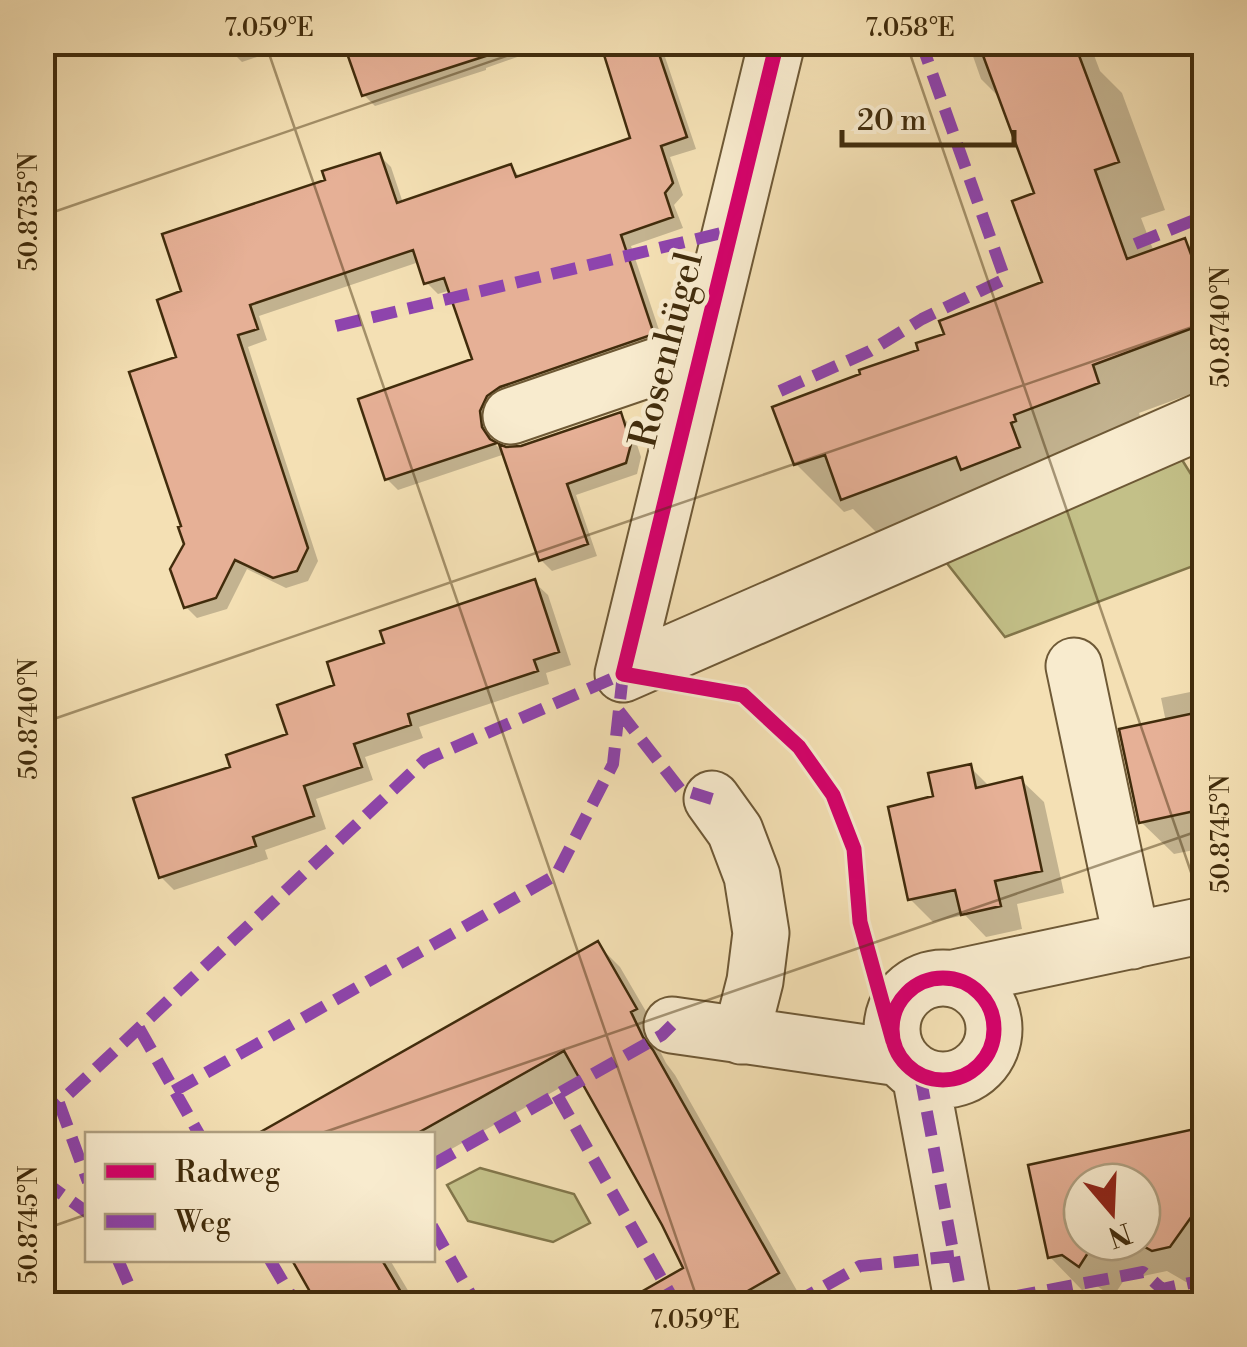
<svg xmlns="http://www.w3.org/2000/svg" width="1247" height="1347" font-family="'Libre Bodoni',serif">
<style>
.green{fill:#c3c088;stroke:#82764a;stroke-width:2.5}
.shadow{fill:#0003;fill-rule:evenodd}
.building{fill:#e6b096;stroke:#412c0c;stroke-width:2.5}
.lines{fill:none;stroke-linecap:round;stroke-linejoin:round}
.minor-casing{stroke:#6e5936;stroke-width:59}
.minor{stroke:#f8ebce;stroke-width:55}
.quiet{stroke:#8e44ad;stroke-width:12;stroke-dasharray:25 12;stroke-linecap:butt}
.cycleway-casing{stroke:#f8ebce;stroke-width:21}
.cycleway{stroke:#d6006c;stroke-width:15}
.ticks{fill:none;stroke:#412c0c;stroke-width:2.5;stroke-opacity:0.45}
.labels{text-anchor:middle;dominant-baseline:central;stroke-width:9;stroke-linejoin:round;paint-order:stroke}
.street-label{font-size:38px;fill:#412c0c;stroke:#f8ebce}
.neatline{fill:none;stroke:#412c0c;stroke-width:4}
.ticks-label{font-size:25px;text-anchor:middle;fill:#412c0c}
</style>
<rect width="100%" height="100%" fill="#f4e0b4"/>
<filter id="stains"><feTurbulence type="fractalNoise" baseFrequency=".002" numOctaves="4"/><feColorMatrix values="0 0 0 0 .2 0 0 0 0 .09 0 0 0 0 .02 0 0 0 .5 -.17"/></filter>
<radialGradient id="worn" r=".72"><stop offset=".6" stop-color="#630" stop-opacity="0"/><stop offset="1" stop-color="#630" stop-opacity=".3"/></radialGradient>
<path class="green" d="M 1179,455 L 1204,495 L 1204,562 L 1005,637 L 942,557 Z
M 480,1168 L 574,1194 L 590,1223 L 553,1242 L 468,1221 L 447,1185 Z"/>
<path class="shadow" d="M 228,42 L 301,42 L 242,62 L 231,51 Z
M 346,42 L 560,42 L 486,68 L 486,70 L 375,106 L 364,95 Z
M 602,42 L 660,42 L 696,149 L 670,157 L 683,195 L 674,205 L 683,228 L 631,246 L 664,345 L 490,423 L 492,441 L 505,454 L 398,490 L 387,479 L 475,361 L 451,290 L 438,294 L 427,283 L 419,262 L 259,316 L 267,340 L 248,347 L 318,561 L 308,581 L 286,588 L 247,569 L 227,609 L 197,618 L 186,607 L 186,545 L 179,359 L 184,293 L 329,181 L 380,156 L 391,167 L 403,203 L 511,167 L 521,178 L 633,139 Z
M 968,42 L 1089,42 L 1100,71 L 1122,93 L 1165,210 L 1141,218 L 1154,252 L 1185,241 L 1198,255 L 1204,252 L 1204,389 L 1139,413 L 1146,432 L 891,547 L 853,509 L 844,512 L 796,464 L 921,351 L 1045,284 L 1037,195 L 1002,100 L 981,79 Z
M 620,414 L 631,426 L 641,457 L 637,474 L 576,495 L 597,556 L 552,571 L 541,560 L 522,448 Z
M 534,582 L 548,595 L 571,665 L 546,673 L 549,684 L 419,727 L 423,738 L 365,757 L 373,780 L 316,799 L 326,829 L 265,850 L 268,859 L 174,890 L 161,877 L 233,769 L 290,736 L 337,687 L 387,644 Z
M 1200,690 L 1204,694 L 1204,848 L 1174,854 L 1141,822 L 1166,722 L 1161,698 Z
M 970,767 L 990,787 L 1021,780 L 1044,802 L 1064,893 L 1017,904 L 1022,929 L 986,937 L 965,915 L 933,922 L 910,899 L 936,798 Z
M 597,944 L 620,967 L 658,1032 L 652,1035 L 666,1063 L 675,1075 L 800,1296 L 786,1304 L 624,1304 L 686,1269 L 581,1076 L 432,1160 L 432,1134 L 271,1134 L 273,1129 Z
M 1204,1059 L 1204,1114 L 1193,1061 Z
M 1204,1130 L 1204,1275 L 1202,1278 L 1186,1282 L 1167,1271 L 1124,1280 L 1113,1297 L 1097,1286 L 1082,1290 L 1050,1257 L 1031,1167 ZM 1082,1182 L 1142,1182 L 1142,1242 L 1082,1242 Z
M 295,1260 L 390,1260 L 416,1304 L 320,1304 Z"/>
<path class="building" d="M 343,42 L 497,42 L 498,52 L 362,96 Z
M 600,42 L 655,42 L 687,137 L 661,146 L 673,183 L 665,193 L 673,217 L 621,235 L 654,334 L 500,387 L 487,396 L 480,411 L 482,427 L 490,439 L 497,443 L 385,480 L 358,399 L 472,359 L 444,278 L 424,284 L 413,250 L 250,305 L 258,329 L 238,335 L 308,548 L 297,571 L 273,578 L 235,560 L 216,598 L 184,608 L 170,569 L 184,544 L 178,527 L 181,526 L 129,372 L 176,357 L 157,300 L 181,291 L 162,234 L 325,180 L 322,171 L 380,153 L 397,203 L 511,164 L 516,177 L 630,138 Z
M 978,42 L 1074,42 L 1119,162 L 1095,170 L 1127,259 L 1185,238 L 1204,290 L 1204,324 L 1093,365 L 1099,383 L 1014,415 L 1016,421 L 1011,423 L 1020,447 L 961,470 L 956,457 L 841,500 L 825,455 L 794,465 L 772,407 L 860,374 L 859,370 L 918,350 L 916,343 L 944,334 L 939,321 L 1042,282 L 1012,201 L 1034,193 Z
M 621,412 L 631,444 L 626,463 L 567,484 L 588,544 L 539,561 L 499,444 L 506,447 L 521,446 Z
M 535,579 L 559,652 L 534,660 L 538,671 L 408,714 L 411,725 L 354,744 L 362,767 L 304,786 L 314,816 L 253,837 L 256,846 L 159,878 L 133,798 L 230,767 L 226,755 L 287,734 L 277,705 L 334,685 L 327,662 L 384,643 L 380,631 Z
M 1204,711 L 1204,809 L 1139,823 L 1119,729 Z
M 971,764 L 976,788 L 1022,777 L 1042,871 L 995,881 L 1001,906 L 961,915 L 955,890 L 908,900 L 888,807 L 933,796 L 928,773 Z
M 598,941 L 637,1009 L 631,1012 L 643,1037 L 653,1050 L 779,1273 L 725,1304 L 620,1304 L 683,1268 L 662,1225 L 564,1051 L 416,1134 L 257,1134 Z
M 1204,1127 L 1204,1199 L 1170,1247 L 1152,1251 L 1136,1242 L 1142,1242 L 1142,1182 L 1082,1182 L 1082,1242 L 1121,1242 L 1091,1248 L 1079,1267 L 1062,1255 L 1048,1258 L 1028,1165 Z
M 292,1260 L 382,1260 L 408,1304 L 317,1304 Z"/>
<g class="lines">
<g class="minor-casing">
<path id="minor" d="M 511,416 L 701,351
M 1074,666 L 1132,941
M 623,674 L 777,42
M 623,674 L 1204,420
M 712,799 L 735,831 L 752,876 L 761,933 L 755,981 L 741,1036
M892 1029a51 51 0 1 1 102 0a51 51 0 1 1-102 0Z
M 954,978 L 1204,925
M 672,1025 L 900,1058
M 920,1075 L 963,1304"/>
</g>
<use href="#minor" class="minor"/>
<path class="quiet" d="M 1135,244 L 1204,216
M 336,326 L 730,231
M 780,391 L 870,351 L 922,319 L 1005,279 L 921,42
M 619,711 L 680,789 L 712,799
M 139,1028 L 199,1134
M 920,1075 L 963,1304
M 174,1091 L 556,875 L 613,764 L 623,674
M 557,1095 L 676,1304
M 59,1103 L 88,1182
M 42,1119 L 425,760 L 623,674
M 432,1165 L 662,1035 L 672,1025
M 42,1180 L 88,1213
M 432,1226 L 476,1304
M 118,1260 L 137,1304
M 270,1260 L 296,1304
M 793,1304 L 860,1266 L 954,1256
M 975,1304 L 1143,1272 L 1162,1289 L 1204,1280"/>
<g class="cycleway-casing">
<path id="cycleway" d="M 777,42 L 623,674 L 743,695 L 799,747 L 833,795 L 854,849 L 860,922 L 893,1041
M892 1029a51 51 0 1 1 102 0a51 51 0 1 1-102 0Z"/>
</g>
<use href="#cycleway" class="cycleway"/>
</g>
<path class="ticks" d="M 265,42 L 699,1304M 906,42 L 1204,910M 42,216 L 547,42M 42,723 L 1204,323M 319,1134 L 1204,829M 42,1230 L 88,1214M 42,1259 L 58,1304"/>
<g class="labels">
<g class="street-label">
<text transform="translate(667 350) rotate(-76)">Rosenhügel</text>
</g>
</g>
<rect width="1247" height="1347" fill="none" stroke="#f4e0b4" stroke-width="110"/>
<rect x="85" y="1132" width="350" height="130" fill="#f8ebce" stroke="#af9f80" stroke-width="2.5"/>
<rect x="105" y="1164" width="50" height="15" fill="#d6006c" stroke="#af9f80" stroke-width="2.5"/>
<text x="175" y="1182" font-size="30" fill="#412c0c">Radweg</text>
<rect x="105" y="1214" width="50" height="15" fill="#8e44ad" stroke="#af9f80" stroke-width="2.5"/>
<text x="175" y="1232" font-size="30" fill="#412c0c">Weg</text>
<g transform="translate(1112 1212) rotate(161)"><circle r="48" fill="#f8ebce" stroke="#af9f80" stroke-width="2.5"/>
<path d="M0-8L18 38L0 25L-18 38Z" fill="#8f2418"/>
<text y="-15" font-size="28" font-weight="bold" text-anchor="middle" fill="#412c0c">N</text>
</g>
<path d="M842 130v15h172v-15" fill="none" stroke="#412c0c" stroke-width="5"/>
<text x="857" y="130" font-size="30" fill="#412c0c" stroke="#f8ebce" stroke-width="8" paint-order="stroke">20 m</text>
<rect x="55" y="55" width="1137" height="1237" class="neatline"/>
<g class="ticks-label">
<text x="269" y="36">7.059°E</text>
<text x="910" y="36">7.058°E</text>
<text transform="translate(28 212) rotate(-90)" y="9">50.8735°N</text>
<text transform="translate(1220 327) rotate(-90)" y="9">50.8740°N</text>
<text transform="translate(28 719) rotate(-90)" y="9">50.8740°N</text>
<text transform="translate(1220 834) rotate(-90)" y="9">50.8745°N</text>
<text transform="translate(28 1225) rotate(-90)" y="9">50.8745°N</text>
<text x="695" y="1328">7.059°E</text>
</g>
<rect width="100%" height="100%" filter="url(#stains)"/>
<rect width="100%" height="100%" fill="url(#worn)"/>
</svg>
